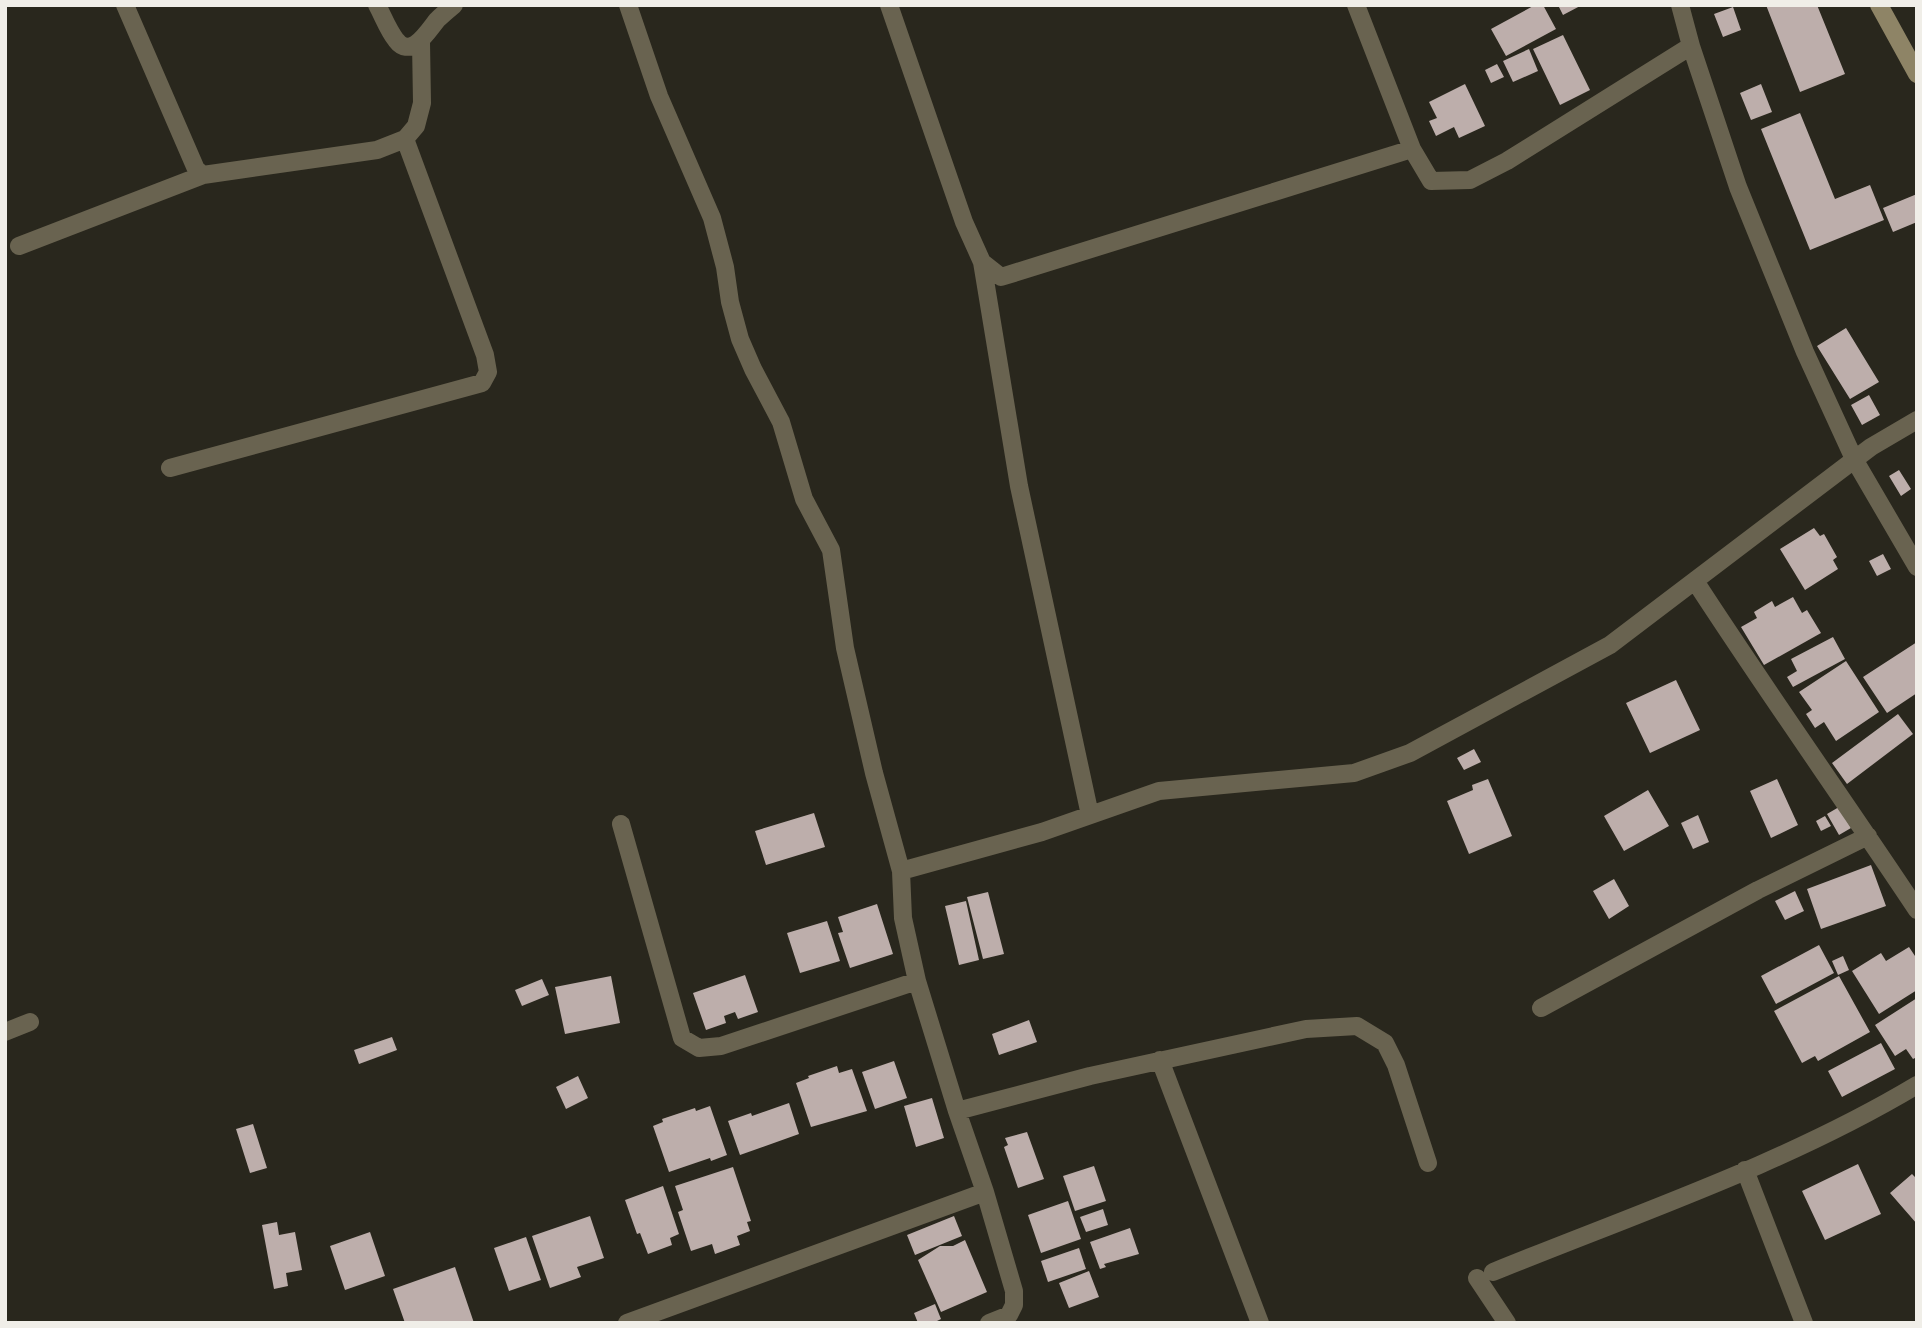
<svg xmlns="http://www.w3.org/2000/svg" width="1922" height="1328" font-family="Manrope,sans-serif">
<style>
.building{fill:#bdaeab}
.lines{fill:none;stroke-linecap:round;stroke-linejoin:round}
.street{stroke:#696350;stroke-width:18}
.secondary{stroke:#8e8466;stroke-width:18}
</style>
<rect width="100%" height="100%" fill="#29271d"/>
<path class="building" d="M 1535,5 L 1543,5 L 1556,29 L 1506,56 L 1491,29 Z
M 1558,5 L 1582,5 L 1563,15 Z
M 1766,5 L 1817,5 L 1845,74 L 1800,92 Z
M 1733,7 L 1741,30 L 1723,37 L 1714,14 Z
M 1563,35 L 1590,90 L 1560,105 L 1533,49 Z
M 1529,49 L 1538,71 L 1513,82 L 1503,61 Z
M 1497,64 L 1504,77 L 1491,83 L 1485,70 Z
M 1465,84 L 1485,126 L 1459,138 L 1454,127 L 1436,136 L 1429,121 L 1437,118 L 1429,102 Z
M 1761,84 L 1772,112 L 1751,120 L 1740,93 Z
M 1800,113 L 1835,199 L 1870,185 L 1884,220 L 1810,250 L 1761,129 Z
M 1917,194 L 1917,222 L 1893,232 L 1883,208 Z
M 1846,328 L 1879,382 L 1850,399 L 1817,346 Z
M 1869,395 L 1880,415 L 1862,425 L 1851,405 Z
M 1899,470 L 1911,489 L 1901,496 L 1889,476 Z
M 1814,528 L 1820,536 L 1824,534 L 1837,557 L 1833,560 L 1838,569 L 1805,590 L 1780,549 Z
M 1883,554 L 1891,569 L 1877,576 L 1869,561 Z
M 1793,597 L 1802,613 L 1807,610 L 1821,633 L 1764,665 L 1741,627 L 1757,618 L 1754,612 L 1772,601 L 1775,607 Z
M 1833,637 L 1845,659 L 1793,687 L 1787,677 L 1797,671 L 1791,659 Z
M 1917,642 L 1917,693 L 1887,713 L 1863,677 Z
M 1846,661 L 1879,712 L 1836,741 L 1824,722 L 1815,728 L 1806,714 L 1812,710 L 1799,692 Z
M 1676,680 L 1700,730 L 1650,753 L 1626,703 Z
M 1898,714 L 1913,734 L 1847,784 L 1832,763 Z
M 1474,749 L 1481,762 L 1464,770 L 1457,758 Z
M 1488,779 L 1512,836 L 1469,854 L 1447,801 L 1473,790 L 1472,785 Z
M 1777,779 L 1798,825 L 1771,838 L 1750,791 Z
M 1648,790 L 1669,826 L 1624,851 L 1604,816 Z
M 1839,807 L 1851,828 L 1839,835 L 1827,814 Z
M 814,813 L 825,847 L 766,865 L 755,831 Z
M 1698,815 L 1709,842 L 1693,849 L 1681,823 Z
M 1825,816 L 1831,826 L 1821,831 L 1816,821 Z
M 1871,865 L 1886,906 L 1821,929 L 1807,889 Z
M 1614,879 L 1629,906 L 1609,919 L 1593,891 Z
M 1795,891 L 1804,911 L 1785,920 L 1775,901 Z
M 988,892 L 1004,954 L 983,959 L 967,897 Z
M 966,901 L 979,960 L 959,965 L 945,906 Z
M 877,904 L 893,954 L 850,968 L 838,933 L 843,932 L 838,917 Z
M 827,921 L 840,961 L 800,973 L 787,933 Z
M 1819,945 L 1834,973 L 1776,1004 L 1761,976 Z
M 1909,947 L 1917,959 L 1917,990 L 1879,1014 L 1852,971 L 1881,953 L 1886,961 Z
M 1843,956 L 1849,970 L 1838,975 L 1832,961 Z
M 745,975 L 758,1012 L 738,1019 L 735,1012 L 724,1016 L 726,1023 L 706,1030 L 693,993 Z
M 611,976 L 620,1023 L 565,1034 L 555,987 Z
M 1839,976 L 1870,1032 L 1818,1061 L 1815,1056 L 1802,1063 L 1774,1011 Z
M 542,979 L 549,995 L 522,1006 L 515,990 Z
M 1917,998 L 1917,1057 L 1913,1059 L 1906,1049 L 1895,1056 L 1875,1025 Z
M 1029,1020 L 1037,1042 L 999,1055 L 992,1034 Z
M 392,1037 L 397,1050 L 359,1064 L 354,1050 Z
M 1881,1043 L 1895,1069 L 1842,1097 L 1828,1071 Z
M 894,1061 L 907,1098 L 875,1109 L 862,1072 Z
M 837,1066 L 839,1073 L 852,1069 L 867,1111 L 811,1127 L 796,1083 L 809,1078 L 808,1076 Z
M 578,1076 L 588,1098 L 566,1109 L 556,1087 Z
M 932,1098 L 944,1138 L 916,1147 L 904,1106 Z
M 789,1103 L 799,1134 L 740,1155 L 728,1121 L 751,1113 L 752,1116 Z
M 710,1106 L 727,1155 L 711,1161 L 710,1158 L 669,1172 L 653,1126 L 663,1122 L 662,1119 L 695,1108 L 696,1111 Z
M 253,1124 L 267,1168 L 250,1173 L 236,1129 Z
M 1027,1132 L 1044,1179 L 1018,1188 L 1004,1147 L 1008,1145 L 1005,1138 Z
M 1858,1164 L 1881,1214 L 1825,1240 L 1802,1191 Z
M 1094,1166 L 1106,1201 L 1075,1211 L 1063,1176 Z
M 733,1167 L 751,1221 L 747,1222 L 750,1231 L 737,1236 L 740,1245 L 715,1254 L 712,1244 L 691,1251 L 678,1212 L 683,1210 L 675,1186 Z
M 1912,1174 L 1917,1179 L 1917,1224 L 1890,1193 Z
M 663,1186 L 679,1234 L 670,1238 L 672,1245 L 648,1254 L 640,1233 L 637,1234 L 625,1200 Z
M 1068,1201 L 1081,1239 L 1041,1253 L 1028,1215 Z
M 1103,1209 L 1108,1225 L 1086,1232 L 1080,1217 Z
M 590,1216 L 604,1258 L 577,1267 L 581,1277 L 550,1288 L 532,1236 Z
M 954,1216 L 962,1236 L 915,1255 L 907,1235 Z
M 277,1222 L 279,1235 L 295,1232 L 302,1270 L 286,1273 L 288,1286 L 274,1289 L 262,1225 Z
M 1130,1228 L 1139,1254 L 1104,1264 L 1106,1267 L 1100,1269 L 1090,1242 Z
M 370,1232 L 385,1276 L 345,1290 L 330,1246 Z
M 526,1237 L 541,1280 L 509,1291 L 494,1248 Z
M 965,1240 L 987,1292 L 941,1312 L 918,1260 L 940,1246 L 953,1246 Z
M 1079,1248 L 1086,1269 L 1048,1282 L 1041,1261 Z
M 455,1267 L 474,1323 L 405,1323 L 393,1289 Z
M 1089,1271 L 1099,1297 L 1069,1308 L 1059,1283 Z
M 935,1304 L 941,1319 L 933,1323 L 918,1323 L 914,1313 Z"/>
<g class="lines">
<path class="street" d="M 125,5 L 196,169 L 203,175 L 377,150 L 405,139 L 416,126 L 422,103 L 421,42
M 377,5 C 383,16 388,30 396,40 C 411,60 428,31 437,20 C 442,15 448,10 454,5
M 628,5 L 659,96 L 712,218 L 725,267 L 730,302 L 740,339 L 753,369 L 781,422 L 804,499 L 831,550 L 845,648 L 874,773 L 901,871 L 903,918 L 917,981 L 957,1111 L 985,1192 L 1014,1291 L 1014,1305 L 1009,1315 L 989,1323
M 889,5 L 964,222 L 982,262 L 1001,277 L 1412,149
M 1356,5 L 1412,149 L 1431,181 L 1470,180 L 1507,161 L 1691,46
M 1680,5 L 1691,46 L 1738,187 L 1805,352 L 1854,459 L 1917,567
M 19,246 L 203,175
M 982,262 L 1019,486 L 1090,815
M 170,468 L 482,383 L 488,372 L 485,355 L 405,139
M 1695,581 C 1767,692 1844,800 1917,910
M 621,824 L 682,1038 L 699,1048 L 721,1046 L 917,981
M 901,871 L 1042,832 L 1159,791 L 1354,773 L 1410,753 L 1610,645 L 1871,447 L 1917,420
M 1541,1008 L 1758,890 L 1868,836
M 5,1032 L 30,1022
M 1160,1060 L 1260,1323
M 957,1111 L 1090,1076 L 1306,1029 L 1357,1026 L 1385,1043 L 1396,1065 L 1428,1163
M 1745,1170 L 1804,1323
M 1493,1272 C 1635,1214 1785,1164 1917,1085
M 1477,1278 L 1507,1323
M 627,1323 L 985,1192"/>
<path class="secondary" d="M 1879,5 L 1917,74"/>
</g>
<rect width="1922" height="1328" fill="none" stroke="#f0eee8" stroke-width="14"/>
</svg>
